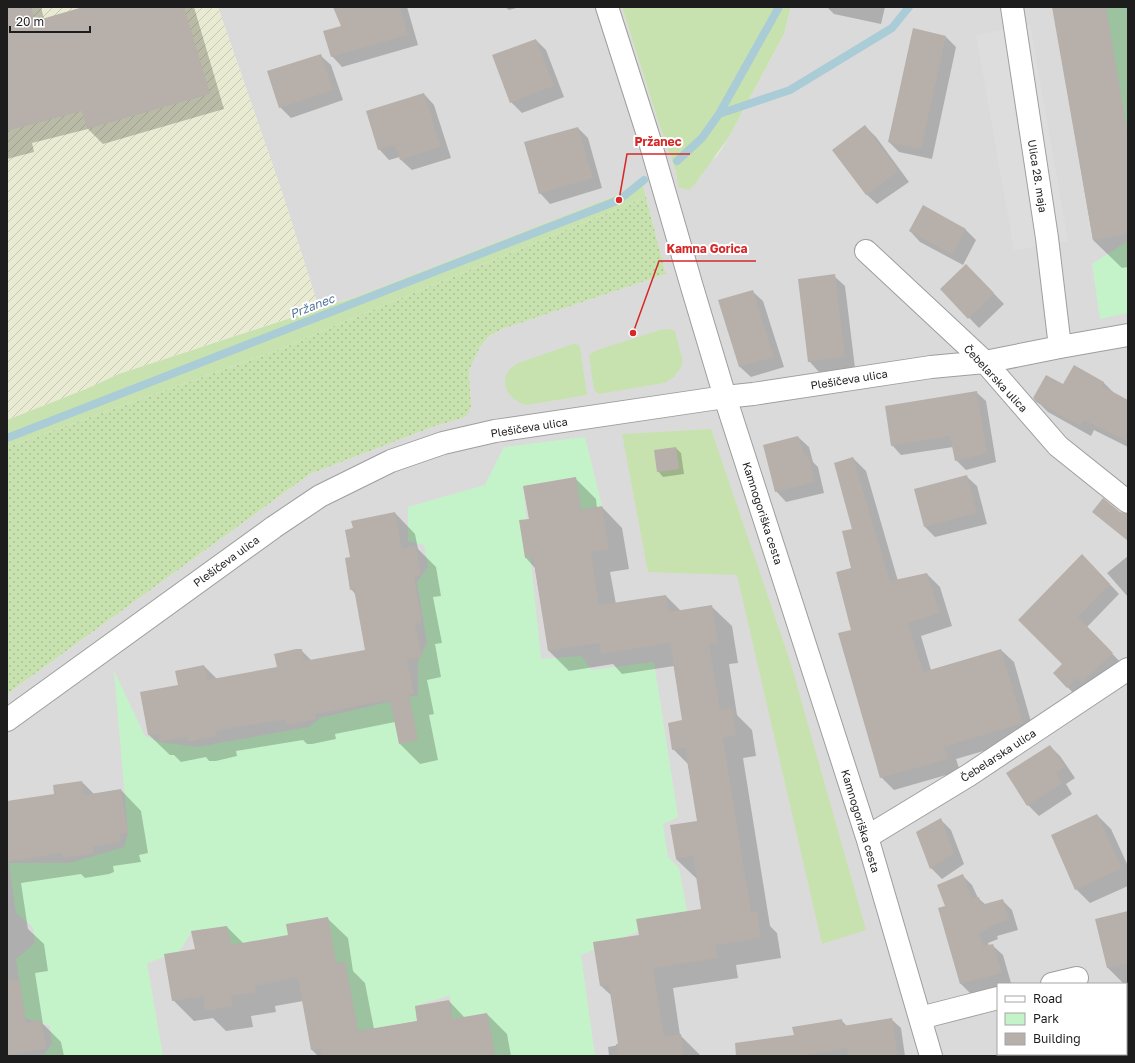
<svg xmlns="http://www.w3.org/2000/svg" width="1135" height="1063" font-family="'Golos Text',sans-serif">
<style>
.residential{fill:#dbdada;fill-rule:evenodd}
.farmland{fill:url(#farmland-furrows)}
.grass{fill:#c8e2af}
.park{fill:#c5f3c9}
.garden{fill:url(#garden-dots)}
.parking{fill:#ddd}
.shadow{fill:#0003}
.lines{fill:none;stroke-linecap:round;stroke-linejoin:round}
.stream{stroke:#a9ccd6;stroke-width:8}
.building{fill:#b6afaa}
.minor-casing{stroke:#9e9e9e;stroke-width:24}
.minor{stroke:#fff;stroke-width:22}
.labels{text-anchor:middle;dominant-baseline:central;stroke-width:4;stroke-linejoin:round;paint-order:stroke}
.street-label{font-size:11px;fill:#1d1d1d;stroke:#fff}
.water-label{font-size:12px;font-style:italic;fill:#52769a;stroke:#fff}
.leader{fill:none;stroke:#d62828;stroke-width:1.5}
.callout-dot{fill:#d62828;stroke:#fff;stroke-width:1.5}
.callout-label{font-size:12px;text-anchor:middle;font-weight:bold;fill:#d62828;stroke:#fff;stroke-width:4;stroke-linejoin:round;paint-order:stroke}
</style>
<defs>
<pattern id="farmland-furrows" width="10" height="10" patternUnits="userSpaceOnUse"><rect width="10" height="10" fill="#e8ead1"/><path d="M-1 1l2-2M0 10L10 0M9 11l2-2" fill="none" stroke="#c7c8b3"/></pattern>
<pattern id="garden-dots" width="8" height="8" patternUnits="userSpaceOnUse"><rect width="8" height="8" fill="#c8e2af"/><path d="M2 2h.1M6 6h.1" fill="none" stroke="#abc196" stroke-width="1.8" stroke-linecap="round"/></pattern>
</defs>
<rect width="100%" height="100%" fill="#edeae4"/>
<path class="residential" d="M 218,7 L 622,7 L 658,121 L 676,172 L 678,187 L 717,156 L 729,137 L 784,34 L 791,7 L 1128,7 L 1128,1056 L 7,1056 L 7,694 L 310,474 L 435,426 L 463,418 L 471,406 L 469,370 L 480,347 L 489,336 L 502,329 L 666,274 L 643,185 L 364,294 L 319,308 L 282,192 ZM 998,984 L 1126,984 L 1126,1054 L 998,1054 Z"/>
<path class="farmland" d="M 7,7 L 218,7 L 282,192 L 319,308 L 119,374 L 86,389 L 7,420 Z"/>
<path class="grass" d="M 622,7 L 791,7 L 784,34 L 729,137 L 695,184 L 689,190 L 678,187 L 676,172 L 658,121 Z
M 643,185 L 646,197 L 322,331 L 284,348 L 7,447 L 7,420 L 86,389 L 119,374 L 364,294 Z
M 669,329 L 675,331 L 683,362 L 680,369 L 674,377 L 664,383 L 599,394 L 594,390 L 589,355 L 597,350 L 660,330 Z
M 576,343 L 580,347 L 587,395 L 527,405 C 511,402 497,384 510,369 C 512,367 515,365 518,363 Z
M 711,429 L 791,664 L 866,930 L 822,944 L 737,575 L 648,572 L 622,434 Z"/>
<path class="park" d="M 1120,7 L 1128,7 L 1128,137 L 1106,9 Z
M 1128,241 L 1128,313 L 1100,319 L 1092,264 Z
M 585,437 L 602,506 L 581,510 L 575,477 L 523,486 L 541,659 L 582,656 L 591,670 L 654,662 L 678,817 L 663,824 L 668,857 L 679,868 L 687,911 L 581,955 L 595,1056 L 495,1056 L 487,1013 L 452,1019 L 450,995 L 415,1006 L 417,1021 L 358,1031 L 345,962 L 336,963 L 327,917 L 287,924 L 288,935 L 231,945 L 227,926 L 192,931 L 179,952 L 147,963 L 163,1056 L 43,1056 L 52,1044 L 50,1026 L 25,1018 L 16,959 L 35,943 L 33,927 L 16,913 L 9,863 L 70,863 L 124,847 L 128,833 L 114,671 L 145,736 L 160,742 L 197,747 L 309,727 L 320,718 L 418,695 L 418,661 L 427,643 L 417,582 L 428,567 L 424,545 L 408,541 L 408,507 L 485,485 L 504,447 Z"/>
<path class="garden" d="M 646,197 L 666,274 L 502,329 L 489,336 L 480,347 L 469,370 L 471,406 L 468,414 L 463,418 L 435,426 L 310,474 L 7,694 L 7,447 L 284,348 L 322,331 Z"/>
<path class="parking" d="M 1030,25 L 1068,241 L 1014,250 L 976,35 Z"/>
<path class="shadow" d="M 7,7 L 41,7 L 44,19 L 86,7 L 194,7 L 224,109 L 103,144 L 88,129 L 32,143 L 34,152 L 7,159 Z
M 334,7 L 407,7 L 418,45 L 342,67 L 332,56 L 342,26 Z
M 505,7 L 520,7 L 509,10 Z
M 827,7 L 885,7 L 881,24 L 834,14 Z
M 1053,7 L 1128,7 L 1128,267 L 1122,268 L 1093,240 Z
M 946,37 L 956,47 L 932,159 L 899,152 L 889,142 Z
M 536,40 L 546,50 L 564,97 L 522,113 L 511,102 Z
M 320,55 L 331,65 L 343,100 L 291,118 L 280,107 Z
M 424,94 L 434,105 L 451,158 L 412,170 L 401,160 L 400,157 L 389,160 L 379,149 Z
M 865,126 L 876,137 L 909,182 L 877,204 L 866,194 Z
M 578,128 L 588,138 L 602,188 L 550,204 L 540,193 Z
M 924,207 L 966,230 L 976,240 L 963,265 L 920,242 L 910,231 Z
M 966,265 L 1004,304 L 979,328 L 941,289 Z
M 834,276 L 845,286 L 855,368 L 819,372 L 809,361 Z
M 752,291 L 763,301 L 784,367 L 751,377 L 740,367 L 720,301 Z
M 1074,367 L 1104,383 L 1115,394 L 1128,401 L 1128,447 L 1094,430 L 1091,436 L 1048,412 L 1037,401 L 1064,386 Z
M 976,392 L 986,401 L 996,462 L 966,470 L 956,460 L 953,447 L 901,455 L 892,445 Z
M 798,437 L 809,447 L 813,462 L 818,467 L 824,493 L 786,502 L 776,491 Z
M 676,448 L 681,453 L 684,474 L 663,477 L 658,471 Z
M 853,458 L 866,471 L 898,581 L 927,574 L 940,587 L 952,626 L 921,636 L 931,670 L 1001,650 L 1014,662 L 1035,736 L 956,759 L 960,771 L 894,790 L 881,777 L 852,631 L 852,569 L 854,529 Z
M 966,476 L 977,486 L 987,524 L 935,537 L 925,527 Z
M 575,478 L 596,499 L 597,508 L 602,507 L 622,528 L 629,569 L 610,572 L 616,604 L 666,596 L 681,611 L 711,606 L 732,626 L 738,663 L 729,664 L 737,715 L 752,730 L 756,756 L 743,758 L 770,926 L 777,933 L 781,958 L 736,965 L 738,978 L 673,988 L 680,1035 L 701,1056 L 609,1056 L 608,1047 L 619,1045 L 612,996 L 601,986 L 640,935 L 702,909 L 697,879 L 676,859 L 698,822 L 689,765 L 673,749 L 683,721 L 674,666 L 622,674 L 613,664 L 569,671 L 549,651 L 535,568 L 526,558 L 530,519 Z
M 395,513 L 415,534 L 418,549 L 436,567 L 441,596 L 433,597 L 442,643 L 435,644 L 441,677 L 427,680 L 434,714 L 429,715 L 438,760 L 420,764 L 400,744 L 395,722 L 335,734 L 336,739 L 312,744 L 307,744 L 303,740 L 236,751 L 237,756 L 216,761 L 209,761 L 206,757 L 181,762 L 174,755 L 170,755 L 149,735 L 141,693 L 179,686 L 176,671 L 204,666 L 217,679 L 278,668 L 301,650 L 312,661 L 367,651 L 356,595 L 351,589 L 352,558 Z
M 1128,556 L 1128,597 L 1107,573 Z
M 1092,565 L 1119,594 L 1087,627 L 1122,664 L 1077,697 L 1054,673 L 1064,664 Z
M 1050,746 L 1060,756 L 1075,778 L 1066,784 L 1072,794 L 1039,816 L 1028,805 Z
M 82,782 L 94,794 L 121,790 L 141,811 L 148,853 L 139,855 L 141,862 L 113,866 L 114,872 L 109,874 L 85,878 L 81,874 L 21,883 L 28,929 L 44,944 L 48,971 L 35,973 L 43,1024 L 61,1042 L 64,1056 L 7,1056 L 7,809 L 55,795 Z
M 1097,815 L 1111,829 L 1128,866 L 1128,886 L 1090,903 L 1076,889 Z
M 941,820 L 951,830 L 964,864 L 942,879 L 931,868 L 917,833 Z
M 962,875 L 972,885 L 978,898 L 986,905 L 1002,900 L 1012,910 L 1018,930 L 997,936 L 998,939 L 988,943 L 989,946 L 992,945 L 1003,955 L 1011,983 L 998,984 L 998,987 L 971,994 L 961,984 L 939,909 L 946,907 Z
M 1128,912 L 1128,988 L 1126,984 L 1124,984 L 1107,967 Z
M 327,918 L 348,938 L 353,971 L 365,983 L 374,1029 L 418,1021 L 449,1001 L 465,1018 L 487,1014 L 507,1034 L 511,1056 L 318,1056 L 312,1050 L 303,1001 L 275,1006 L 276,1012 L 251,1016 L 253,1027 L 226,1031 L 213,1018 L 194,1021 L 173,1000 L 196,950 L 227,927 L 244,944 L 289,936 Z
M 891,1019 L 901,1028 L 905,1056 L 749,1056 L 841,1020 L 847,1026 Z"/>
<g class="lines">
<path class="stream" d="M 719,114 L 790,90 L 892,28 L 909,7
M 677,161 L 702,138 L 719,114 L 779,7
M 7,438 L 619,200 L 644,180"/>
</g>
<path class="building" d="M 7,7 L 31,7 L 35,21 L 83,7 L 184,7 L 210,94 L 87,129 L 82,111 L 7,131 Z
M 333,7 L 400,7 L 408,35 L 331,57 L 323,31 L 341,26 Z
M 1052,7 L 1106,7 L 1128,137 L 1128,234 L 1093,240 Z
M 913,28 L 946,36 L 921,149 L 888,142 Z
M 536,39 L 554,86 L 510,103 L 492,55 Z
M 321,54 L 333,90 L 279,108 L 267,71 Z
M 424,93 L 441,147 L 400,160 L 395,145 L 378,150 L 366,111 Z
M 865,125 L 899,171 L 866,195 L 832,150 Z
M 578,127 L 593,178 L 539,194 L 524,142 Z
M 923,205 L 966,229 L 952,255 L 909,231 Z
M 966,264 L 994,293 L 968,319 L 940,289 Z
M 835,274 L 845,357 L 808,362 L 798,279 Z
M 753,290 L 774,357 L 739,367 L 718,300 Z
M 1074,365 L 1104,382 L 1102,386 L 1128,400 L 1128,442 L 1083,420 L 1080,426 L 1036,402 L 1033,398 L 1046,375 L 1063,384 Z
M 977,391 L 987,453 L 955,461 L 950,436 L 891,446 L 885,406 Z
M 798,436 L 805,456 L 808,455 L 815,482 L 775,492 L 763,445 Z
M 676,447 L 679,469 L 657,472 L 654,450 Z
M 853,457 L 890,581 L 927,573 L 940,613 L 908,623 L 923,672 L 1001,649 L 1023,723 L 944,747 L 948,759 L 880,778 L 838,633 L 851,630 L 836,572 L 851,568 L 842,531 L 852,529 L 834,463 Z
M 967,475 L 977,513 L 924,527 L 914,489 Z
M 576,477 L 581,510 L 602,506 L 609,549 L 591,552 L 599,605 L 666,595 L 669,612 L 712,605 L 718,643 L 709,644 L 720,710 L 732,708 L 736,735 L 723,738 L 751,912 L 757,912 L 761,938 L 716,945 L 718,958 L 653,968 L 664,1036 L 681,1034 L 684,1056 L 617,1056 L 616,1044 L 618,1044 L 609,985 L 600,986 L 593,942 L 639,935 L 636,919 L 701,909 L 693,856 L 676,859 L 670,825 L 697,821 L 685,748 L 672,750 L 668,723 L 682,720 L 670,643 L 601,654 L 599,643 L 548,651 L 533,557 L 525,558 L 519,520 L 529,519 L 523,486 Z
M 1103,498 L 1120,512 L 1128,514 L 1128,541 L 1092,512 Z
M 395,512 L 402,549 L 416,546 L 421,575 L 414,577 L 422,623 L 415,624 L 422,657 L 407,660 L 414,693 L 409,695 L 418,740 L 399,744 L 390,700 L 315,714 L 316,719 L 292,724 L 286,724 L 285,719 L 216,731 L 217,736 L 195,741 L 188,741 L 187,737 L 160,742 L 158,734 L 148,735 L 140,692 L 178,685 L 175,671 L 204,665 L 207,680 L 277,667 L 274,654 L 296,649 L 302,649 L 304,661 L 365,650 L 354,589 L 350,590 L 345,558 L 350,557 L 345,530 L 353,528 L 351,521 Z
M 1082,554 L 1110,584 L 1078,617 L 1113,653 L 1082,683 L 1077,678 L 1067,688 L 1053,673 L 1062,664 L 1018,620 Z
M 1050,745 L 1065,767 L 1056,773 L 1063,783 L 1027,806 L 1006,773 Z
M 82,781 L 84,795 L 121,789 L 128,833 L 120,834 L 121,842 L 93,846 L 94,852 L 88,854 L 63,858 L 62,853 L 7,862 L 7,801 L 54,794 L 53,785 Z
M 1097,814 L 1122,868 L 1075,890 L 1051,835 Z
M 941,818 L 954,853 L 930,869 L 916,832 Z
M 963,874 L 972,899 L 979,897 L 981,905 L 1003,899 L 1009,920 L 988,926 L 988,929 L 979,933 L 983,946 L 993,944 L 1002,973 L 960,984 L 938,908 L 945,906 L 937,885 Z
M 1128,911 L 1128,963 L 1107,968 L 1095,919 Z
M 328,917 L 336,963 L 345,962 L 358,1031 L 417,1021 L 415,1006 L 449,1000 L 452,1019 L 487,1013 L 495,1056 L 322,1056 L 321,1049 L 311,1050 L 298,978 L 255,986 L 256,992 L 231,996 L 233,1006 L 205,1011 L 203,996 L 172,1001 L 164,954 L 195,949 L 191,931 L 227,926 L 231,945 L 288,935 L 286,924 Z
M 19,979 L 26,1023 L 41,1020 L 46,1044 L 45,1044 L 46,1049 L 7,1055 L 7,980 Z
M 892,1018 L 898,1056 L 848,1056 L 847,1048 L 800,1056 L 736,1056 L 735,1043 L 794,1035 L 792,1027 L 842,1019 L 843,1026 Z"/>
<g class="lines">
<g class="minor-casing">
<path id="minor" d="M 607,7 L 648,135 L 692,287 L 725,397 L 867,837 L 931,1056
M 1012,7 L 1047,238 L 1060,347
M 866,251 L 985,362 L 1058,446 L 1128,502
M 7,720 L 274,527 L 320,496 L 391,461 L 443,443 L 495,431 L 725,397 L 753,394 L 931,367 L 985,362 L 1060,347 L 1128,335
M 867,837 L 969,775 L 1128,669
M 1052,984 L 1077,978
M 920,1018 L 998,998"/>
</g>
<use href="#minor" class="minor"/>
</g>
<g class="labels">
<g class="street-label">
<text transform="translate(1038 176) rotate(81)">Ulica 28. maja</text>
<text transform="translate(996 378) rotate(47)">Čebelarska ulica</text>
<text transform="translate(849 379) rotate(-9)">Plešičeva ulica</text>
<text transform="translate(529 427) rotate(-9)">Plešičeva ulica</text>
<text transform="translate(763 513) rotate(72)">Kamnogoriška cesta</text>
<text transform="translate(226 561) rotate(-36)">Plešičeva ulica</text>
<text transform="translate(998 755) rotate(-33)">Čebelarska ulica</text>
<text transform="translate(861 821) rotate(73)">Kamnogoriška cesta</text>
</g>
<g class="water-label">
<text transform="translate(312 306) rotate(-21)">Pržanec</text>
</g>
</g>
<path class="leader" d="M619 200L627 154H690M633 333L659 261H756"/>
<g class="callout-dot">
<circle cx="619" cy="200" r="4"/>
<circle cx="633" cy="333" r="4"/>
</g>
<g class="callout-label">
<text x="658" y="146">Pržanec</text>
<text x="707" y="253">Kamna Gorica</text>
</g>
<rect width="1135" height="1063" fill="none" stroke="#1d1d1d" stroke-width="16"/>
<rect x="997" y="983" width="130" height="72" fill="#ffffff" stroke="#a5a5a5"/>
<rect x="1005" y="996" width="20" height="6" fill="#ffffff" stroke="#a5a5a5"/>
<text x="1033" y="1003" font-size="12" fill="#1d1d1d">Road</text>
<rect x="1005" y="1013" width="20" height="12" fill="#c5f3c9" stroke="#a5a5a5"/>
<text x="1033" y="1023" font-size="12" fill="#1d1d1d">Park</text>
<rect x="1005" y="1033" width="20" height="12" fill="#b6afaa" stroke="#a5a5a5"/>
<text x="1033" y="1043" font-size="12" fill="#1d1d1d">Building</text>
<path d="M10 26v6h80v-6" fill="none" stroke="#1d1d1d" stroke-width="2"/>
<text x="16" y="26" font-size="12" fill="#1d1d1d" stroke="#ffffff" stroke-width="3" paint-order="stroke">20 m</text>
</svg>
